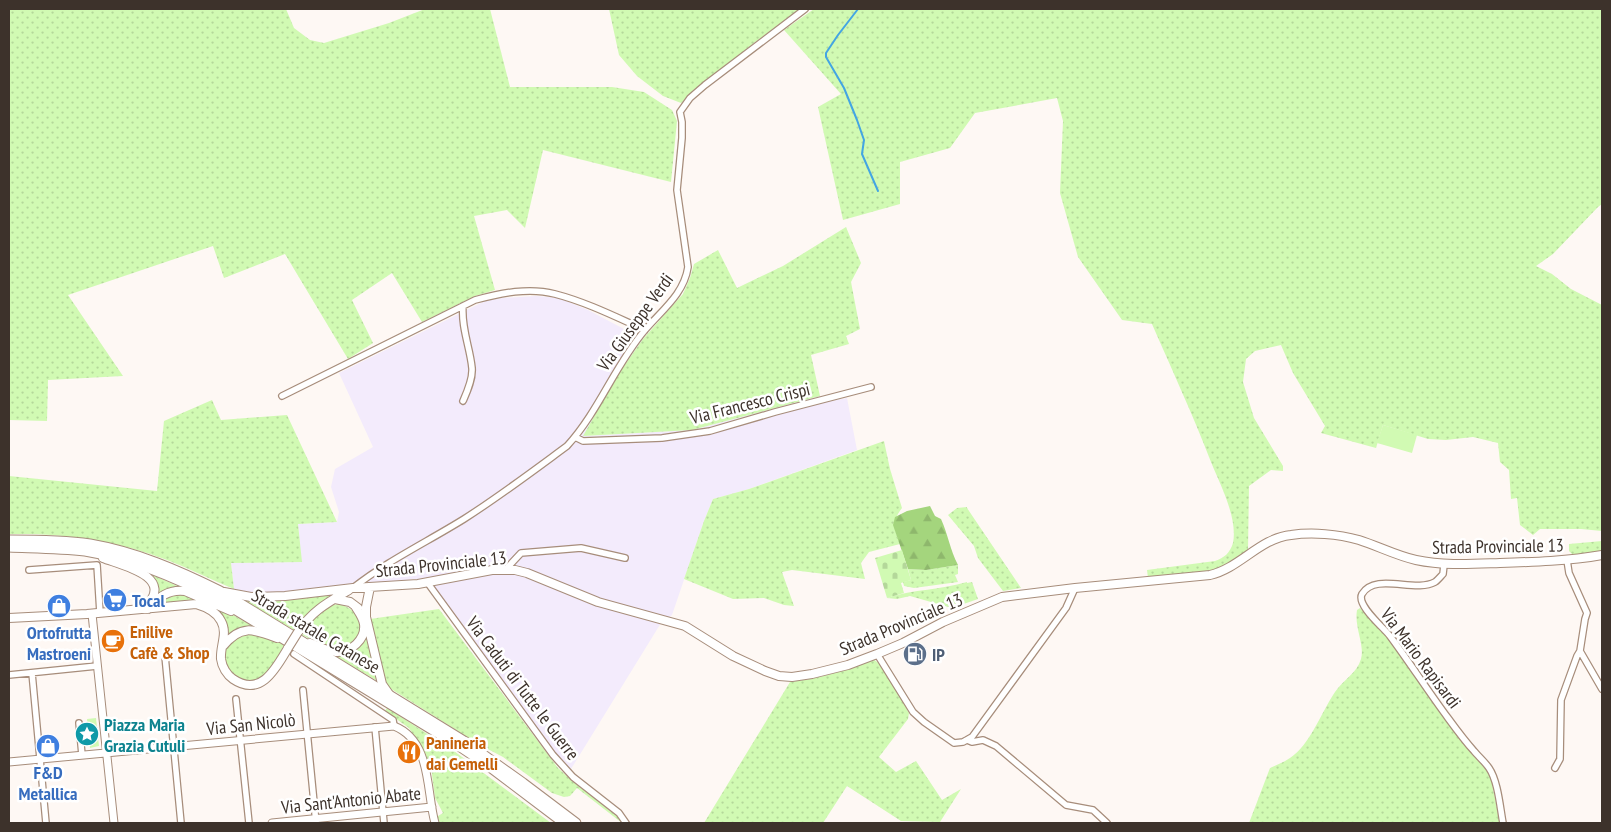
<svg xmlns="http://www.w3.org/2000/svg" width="1611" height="832" font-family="'PT Sans Narrow',sans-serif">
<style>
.commercial{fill:#f3ebfc}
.grass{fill:url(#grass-dots)}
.forest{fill:url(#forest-firs)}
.cemetery{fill:url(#cemetery-stones)}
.park{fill:url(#park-crowns)}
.pitch{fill:#d1fab3}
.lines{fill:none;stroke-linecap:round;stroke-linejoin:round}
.stream{stroke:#43a5e3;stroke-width:2}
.minor-casing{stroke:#a78d7b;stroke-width:8}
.tertiary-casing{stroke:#a78d7b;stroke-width:9}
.secondary-casing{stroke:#a78d7b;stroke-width:10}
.primary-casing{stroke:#a78d7b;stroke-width:11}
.minor{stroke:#fff;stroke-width:5.5}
.tertiary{stroke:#fff;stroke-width:7}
.secondary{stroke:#fff;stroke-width:8}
.primary{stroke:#fff;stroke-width:9}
.secondary-bridge-casing{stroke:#a78d7b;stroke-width:10;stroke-linecap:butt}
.secondary-bridge{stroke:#fff;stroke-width:8}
.labels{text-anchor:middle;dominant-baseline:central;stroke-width:5;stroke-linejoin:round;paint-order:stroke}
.street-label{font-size:18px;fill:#3d322b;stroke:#fff}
.shop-label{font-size:18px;font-weight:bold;fill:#366cbe;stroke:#fff}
.food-label{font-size:18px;font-weight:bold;fill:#c56008;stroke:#fff;text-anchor:start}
.service-label{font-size:18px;font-weight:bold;fill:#4e5e75;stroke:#fff;text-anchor:start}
.culture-label{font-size:18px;font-weight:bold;fill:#0d838f;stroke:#fff;text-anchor:start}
</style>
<defs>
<pattern id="grass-dots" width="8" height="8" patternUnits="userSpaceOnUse" patternTransform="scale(1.25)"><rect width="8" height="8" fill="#d1fab3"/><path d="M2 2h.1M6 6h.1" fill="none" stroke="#b4d79a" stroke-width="1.8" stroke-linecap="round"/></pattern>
<pattern id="forest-firs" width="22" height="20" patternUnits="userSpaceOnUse" patternTransform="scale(1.25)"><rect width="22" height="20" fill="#a4d57d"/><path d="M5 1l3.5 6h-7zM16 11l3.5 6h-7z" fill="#8eb76c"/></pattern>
<pattern id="cemetery-stones" width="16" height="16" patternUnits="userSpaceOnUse" patternTransform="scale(1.25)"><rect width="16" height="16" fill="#d1fab3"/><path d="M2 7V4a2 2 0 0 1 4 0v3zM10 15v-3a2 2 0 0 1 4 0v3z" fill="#b4d79a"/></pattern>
<pattern id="park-crowns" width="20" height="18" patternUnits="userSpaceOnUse" patternTransform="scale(1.25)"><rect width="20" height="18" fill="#d1fab3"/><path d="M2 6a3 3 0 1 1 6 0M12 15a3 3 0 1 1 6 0" fill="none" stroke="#b4d79a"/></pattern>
</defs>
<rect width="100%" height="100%" fill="#fef8f4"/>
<path class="commercial" d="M 536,296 L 559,298 L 588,310 L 643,339 L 617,376 L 584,436 L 692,430 L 820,396 L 821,403 L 847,398 L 857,450 L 749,489 L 713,499 L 704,521 L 672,615 L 661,623 L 571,769 L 558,757 L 536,728 L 427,578 L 306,589 L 279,593 L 257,594 L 234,589 L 231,563 L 301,562 L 298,524 L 337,522 L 339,512 L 331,487 L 335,469 L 373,447 L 339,373 L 485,301 L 502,298 Z"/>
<path class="grass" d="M 9,9 L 286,9 L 294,28 L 310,40 L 324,43 L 389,23 L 425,9 L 490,9 L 510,87 L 612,87 L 644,92 L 672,110 L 677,121 L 671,182 L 543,150 L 525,228 L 507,210 L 474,216 L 495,290 L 475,296 L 422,322 L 392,273 L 352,300 L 373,343 L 348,359 L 285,254 L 224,278 L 213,246 L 68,295 L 123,376 L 48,380 L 47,421 L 9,420 Z
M 609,9 L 802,9 L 755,42 L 681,103 L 663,96 L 637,76 L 619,55 Z
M 814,9 L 1602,9 L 1602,204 L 1598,207 L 1553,254 L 1536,266 L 1552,274 L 1571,289 L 1602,305 L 1602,531 L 1581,529 L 1540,529 L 1533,535 L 1520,525 L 1517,498 L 1511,499 L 1509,470 L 1500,462 L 1498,443 L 1473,437 L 1446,440 L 1428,439 L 1383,425 L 1376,448 L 1321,433 L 1325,426 L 1293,373 L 1281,345 L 1255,351 L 1246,359 L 1243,382 L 1254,418 L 1283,466 L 1283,471 L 1271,470 L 1249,486 L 1248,550 L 1230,563 L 1214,570 L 1148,578 L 1147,570 L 1215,561 C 1224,558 1230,553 1233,543 C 1238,518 1220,484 1211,462 C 1193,415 1172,370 1152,324 L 1122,320 L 1078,257 L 1060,193 L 1063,121 L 1057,98 L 975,113 L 950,148 L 900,162 L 900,204 L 843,220 L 818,107 L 841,94 L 784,30 Z
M 846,227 L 861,263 L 851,282 L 860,329 L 846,336 L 849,344 L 811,355 L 820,396 L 692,430 L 583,436 L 617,376 L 643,339 L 683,294 L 690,278 L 694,264 L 718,250 L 737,288 L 783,266 Z
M 212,400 L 221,420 L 287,415 L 337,522 L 298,524 L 302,562 L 231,563 L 234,589 C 212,580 190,569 167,560 C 115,540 64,533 9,534 L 9,476 L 157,491 L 164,421 Z
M 884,441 L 890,469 L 902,508 C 891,523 894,527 900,544 L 869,552 L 861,563 L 865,579 L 792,570 L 782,572 L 794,606 L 784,605 L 764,598 L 733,599 L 684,579 L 704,521 L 713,499 L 749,489 Z
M 967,507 L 967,508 L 1021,588 L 1003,591 L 978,558 L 974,546 L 948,515 L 957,508 Z
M 1602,541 L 1602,551 L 1573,555 L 1569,551 L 1569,544 Z
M 958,565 L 958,574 L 955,575 L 958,582 L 914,588 L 904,586 L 903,582 L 911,580 L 908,569 L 926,570 Z
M 150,574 L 184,589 L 154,600 Z
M 967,582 L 967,583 L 972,582 L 978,599 L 952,608 L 910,596 L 897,599 L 887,598 C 914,589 941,590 967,582 Z
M 182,593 L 195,598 L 195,601 L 157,605 L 165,597 Z
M 338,593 C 319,601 306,613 294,630 L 245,601 L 288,600 Z
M 338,604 C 352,606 367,621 359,636 C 358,640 351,644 348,648 L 331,649 L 302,635 C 309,621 322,607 338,604 Z
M 212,607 L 226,611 L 254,627 L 247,627 L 227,637 C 226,621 225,617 212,607 Z
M 1360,608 L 1389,639 L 1424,690 L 1487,771 L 1491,779 L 1500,823 L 1249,823 L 1270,768 C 1277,765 1284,762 1290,758 C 1310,745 1322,711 1335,692 C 1343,680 1357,673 1361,659 C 1365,645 1354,627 1357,610 Z
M 439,609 L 558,768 L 572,781 L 617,816 L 622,823 L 577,788 L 570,796 L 564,797 L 552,793 L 503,757 L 480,745 L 388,687 L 384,681 L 370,619 Z
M 366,627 L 379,682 L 332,654 L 343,654 Z
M 257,632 L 284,645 C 279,654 274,668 265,675 C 235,699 206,647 242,634 C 246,632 253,633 257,632 Z
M 872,659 C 887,664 901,699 909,713 L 908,719 L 879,757 L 896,772 L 916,761 L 942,800 L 961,789 L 940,822 L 901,821 L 847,786 L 823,823 L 704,823 L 790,682 C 822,678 843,671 872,659 Z
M 387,708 L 454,751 L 551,823 L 438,823 L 438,816 L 443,813 L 435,798 L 431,767 L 422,748 L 409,728 L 385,711 Z"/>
<path class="forest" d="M 930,506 L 935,516 L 941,519 C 948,534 950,550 958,565 L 926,570 L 908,569 L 893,525 L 895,517 L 907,511 Z"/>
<path class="cemetery" d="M 902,550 L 911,580 L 901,583 L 904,593 L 887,598 L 875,558 Z"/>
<path class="park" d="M 96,718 L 99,746 L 90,748 L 87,719 Z"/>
<path class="pitch" d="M 1383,425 L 1417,435 L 1412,453 L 1377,443 Z"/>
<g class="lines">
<path class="stream" d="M 858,9 L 838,35 L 826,53 L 826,57 L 844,88 L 857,120 L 864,140 L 862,154 L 878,191"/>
<g class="minor-casing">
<path id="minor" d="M 463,306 C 461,328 470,347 472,368 C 473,379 467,392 463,401
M 282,396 L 475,300 C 501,293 529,287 555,294 C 586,302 616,317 645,330
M 575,437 L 583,441 L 662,438 L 710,431 L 775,412 L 871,387
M 1567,560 L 1569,573 L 1587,613 L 1585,619 L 1580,651 L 1602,689
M 1444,565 L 1443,574 C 1441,576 1438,580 1435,582 C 1415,593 1375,572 1362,594 C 1356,605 1383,627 1390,636 C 1410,663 1428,691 1448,718 C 1456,729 1464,740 1474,751 C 1478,756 1485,762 1489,768 C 1498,781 1500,807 1503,823
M 506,569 L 521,553 L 581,548 L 625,558
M 29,570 L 97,565 L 100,613
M 427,582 L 553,755 L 573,777 L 619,813 L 626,823
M 353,588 C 387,561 427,542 464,519 C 500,496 533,471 567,446 C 599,411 615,365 645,330 C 662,310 684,294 688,267 L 677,190 L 682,138 L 682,122 L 680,112 L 690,98 L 705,85 L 805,9
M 294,654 L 393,720 L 394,726
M 877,654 L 913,712 L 924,722 L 954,743 L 963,742 L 972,737 L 1066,608 L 1075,588
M 165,656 L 181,823
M 32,673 L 46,823
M 9,675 L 97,666
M 303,690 L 316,823
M 236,699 L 249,823
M 79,723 L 82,755
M 375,727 L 384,823
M 967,740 L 972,742 L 983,740 L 996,746 L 1066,805 L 1093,810 L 1107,823
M 1555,768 L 1560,759 L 1561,700 L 1577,656 L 1580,651"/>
</g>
<g class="tertiary-casing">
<path id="tertiary" d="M 92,614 L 114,823
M 9,762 L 394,726 C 432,741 426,791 435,823
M 272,823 L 432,807"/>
</g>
<g class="secondary-casing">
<path id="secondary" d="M 103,558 C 121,565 174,576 147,605
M 370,587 L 366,607 L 366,617 L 382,684 L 389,694
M 224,592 L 251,597 L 285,596 L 353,588 L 418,584 L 492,570 L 515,570 L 527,573 L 598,602 L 685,626 L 733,656 L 765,671 L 779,676 L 792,677 L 812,674 L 848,665 L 877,654 L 903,643 L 943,622 L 1002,597 L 1075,588 L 1210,575 C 1240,568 1260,538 1291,535 C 1312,532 1338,534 1359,540 C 1378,546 1397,556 1416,560 C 1444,566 1472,564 1500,563 C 1534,562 1568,561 1602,555
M 335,599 L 350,602 L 358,608
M 148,609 C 159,597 168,589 185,591 L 231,611
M 9,618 L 87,614 L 196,604 C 206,607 216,611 221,621 C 228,633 220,646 221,659 C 222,667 227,675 233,679 C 261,698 276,668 288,648
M 298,632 C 312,611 327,603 349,590
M 310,643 C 318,646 327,651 336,652 C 351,653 366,639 364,624 C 363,617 358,611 355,606
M 223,646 C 241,624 253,629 277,638"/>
</g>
<g class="primary-casing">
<path id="primary" d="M 9,540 C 36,540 63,540 90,544 C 136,552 178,570 220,591 L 464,741 L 523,783 L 576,823
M 9,547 C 34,548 60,548 85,551 C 134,559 178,578 221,601 L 459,746 L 486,764 L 564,823"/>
</g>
<use href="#minor" class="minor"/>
<use href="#tertiary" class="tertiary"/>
<use href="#secondary" class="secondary"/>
<use href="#primary" class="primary"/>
<g class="secondary-bridge-casing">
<path id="secondary-bridge" d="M 288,648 L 298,632"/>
</g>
<use href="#secondary-bridge" class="secondary-bridge"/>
</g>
<defs>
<g id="supermarket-disc" transform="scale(1.25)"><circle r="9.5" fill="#3f7fe0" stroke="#fff"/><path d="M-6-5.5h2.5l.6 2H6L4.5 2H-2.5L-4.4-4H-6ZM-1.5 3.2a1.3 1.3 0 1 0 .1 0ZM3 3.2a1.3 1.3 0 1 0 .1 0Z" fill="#fff"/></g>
<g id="shop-disc" transform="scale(1.25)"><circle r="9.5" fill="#3f7fe0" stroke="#fff"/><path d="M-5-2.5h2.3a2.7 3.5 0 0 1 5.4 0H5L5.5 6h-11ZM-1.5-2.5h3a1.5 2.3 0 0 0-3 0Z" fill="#fff"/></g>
<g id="cafe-disc" transform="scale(1.25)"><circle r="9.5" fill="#e8710a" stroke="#fff"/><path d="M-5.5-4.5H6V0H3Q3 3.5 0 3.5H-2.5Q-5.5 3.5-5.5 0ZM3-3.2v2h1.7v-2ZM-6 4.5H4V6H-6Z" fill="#fff"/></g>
<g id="fuel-disc" transform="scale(1.25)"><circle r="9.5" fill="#5c6f8a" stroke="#fff"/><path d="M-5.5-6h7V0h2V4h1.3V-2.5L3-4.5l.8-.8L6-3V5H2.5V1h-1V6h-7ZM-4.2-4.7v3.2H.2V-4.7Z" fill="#fff"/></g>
<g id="sight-disc" transform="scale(1.25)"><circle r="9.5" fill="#0f9aa8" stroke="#fff"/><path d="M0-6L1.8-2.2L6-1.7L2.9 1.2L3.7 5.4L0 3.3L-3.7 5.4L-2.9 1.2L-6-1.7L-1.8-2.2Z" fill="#fff"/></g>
<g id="restaurant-disc" transform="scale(1.25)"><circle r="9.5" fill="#e8710a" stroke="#fff"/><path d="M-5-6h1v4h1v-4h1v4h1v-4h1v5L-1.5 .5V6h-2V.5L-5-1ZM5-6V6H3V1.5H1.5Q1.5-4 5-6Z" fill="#fff"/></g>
</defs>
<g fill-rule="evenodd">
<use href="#supermarket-disc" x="115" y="600"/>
<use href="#shop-disc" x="59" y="606"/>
<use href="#cafe-disc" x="113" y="641"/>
<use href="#fuel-disc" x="915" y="654"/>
<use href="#sight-disc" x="87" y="734"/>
<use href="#shop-disc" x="48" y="746"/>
<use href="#restaurant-disc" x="409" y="752"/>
</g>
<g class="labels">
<g class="street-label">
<text transform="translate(635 322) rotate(-54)">Via Giuseppe Verdi</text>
<text transform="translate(750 403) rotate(-14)">Via Francesco Crispi</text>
<text transform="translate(1498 546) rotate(-1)">Strada Provinciale 13</text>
<text transform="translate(441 564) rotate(-6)">Strada Provinciale 13</text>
<text transform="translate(901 624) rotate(-23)">Strada Provinciale 13</text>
<text transform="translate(316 631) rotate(31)">Strada statale Catanese</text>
<text transform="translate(1421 658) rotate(53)">Via Mario Rapisardi</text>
<text transform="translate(523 688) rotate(53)">Via Caduti di Tutte le Guerre</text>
<text transform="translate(251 724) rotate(-6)">Via San Nicolò</text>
<text transform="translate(351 800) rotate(-6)">Via Sant'Antonio Abate</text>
</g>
<g class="shop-label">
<text x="132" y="600" text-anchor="start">Tocal</text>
<text x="59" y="632">Ortofrutta<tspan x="59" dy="21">Mastroeni</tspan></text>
<text x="48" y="772">F&amp;D<tspan x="48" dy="21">Metallica</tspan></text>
</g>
<g class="food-label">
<text x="130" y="631">Enilive<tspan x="130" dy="21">Cafè &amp; Shop</tspan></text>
<text x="426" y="742">Panineria<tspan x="426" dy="21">dai Gemelli</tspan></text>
</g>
<g class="service-label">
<text x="932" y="654">IP</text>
</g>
<g class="culture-label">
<text x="104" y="724">Piazza Maria<tspan x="104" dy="21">Grazia Cutuli</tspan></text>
</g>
</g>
<rect width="1611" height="832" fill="none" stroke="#3d322b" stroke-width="20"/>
</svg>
